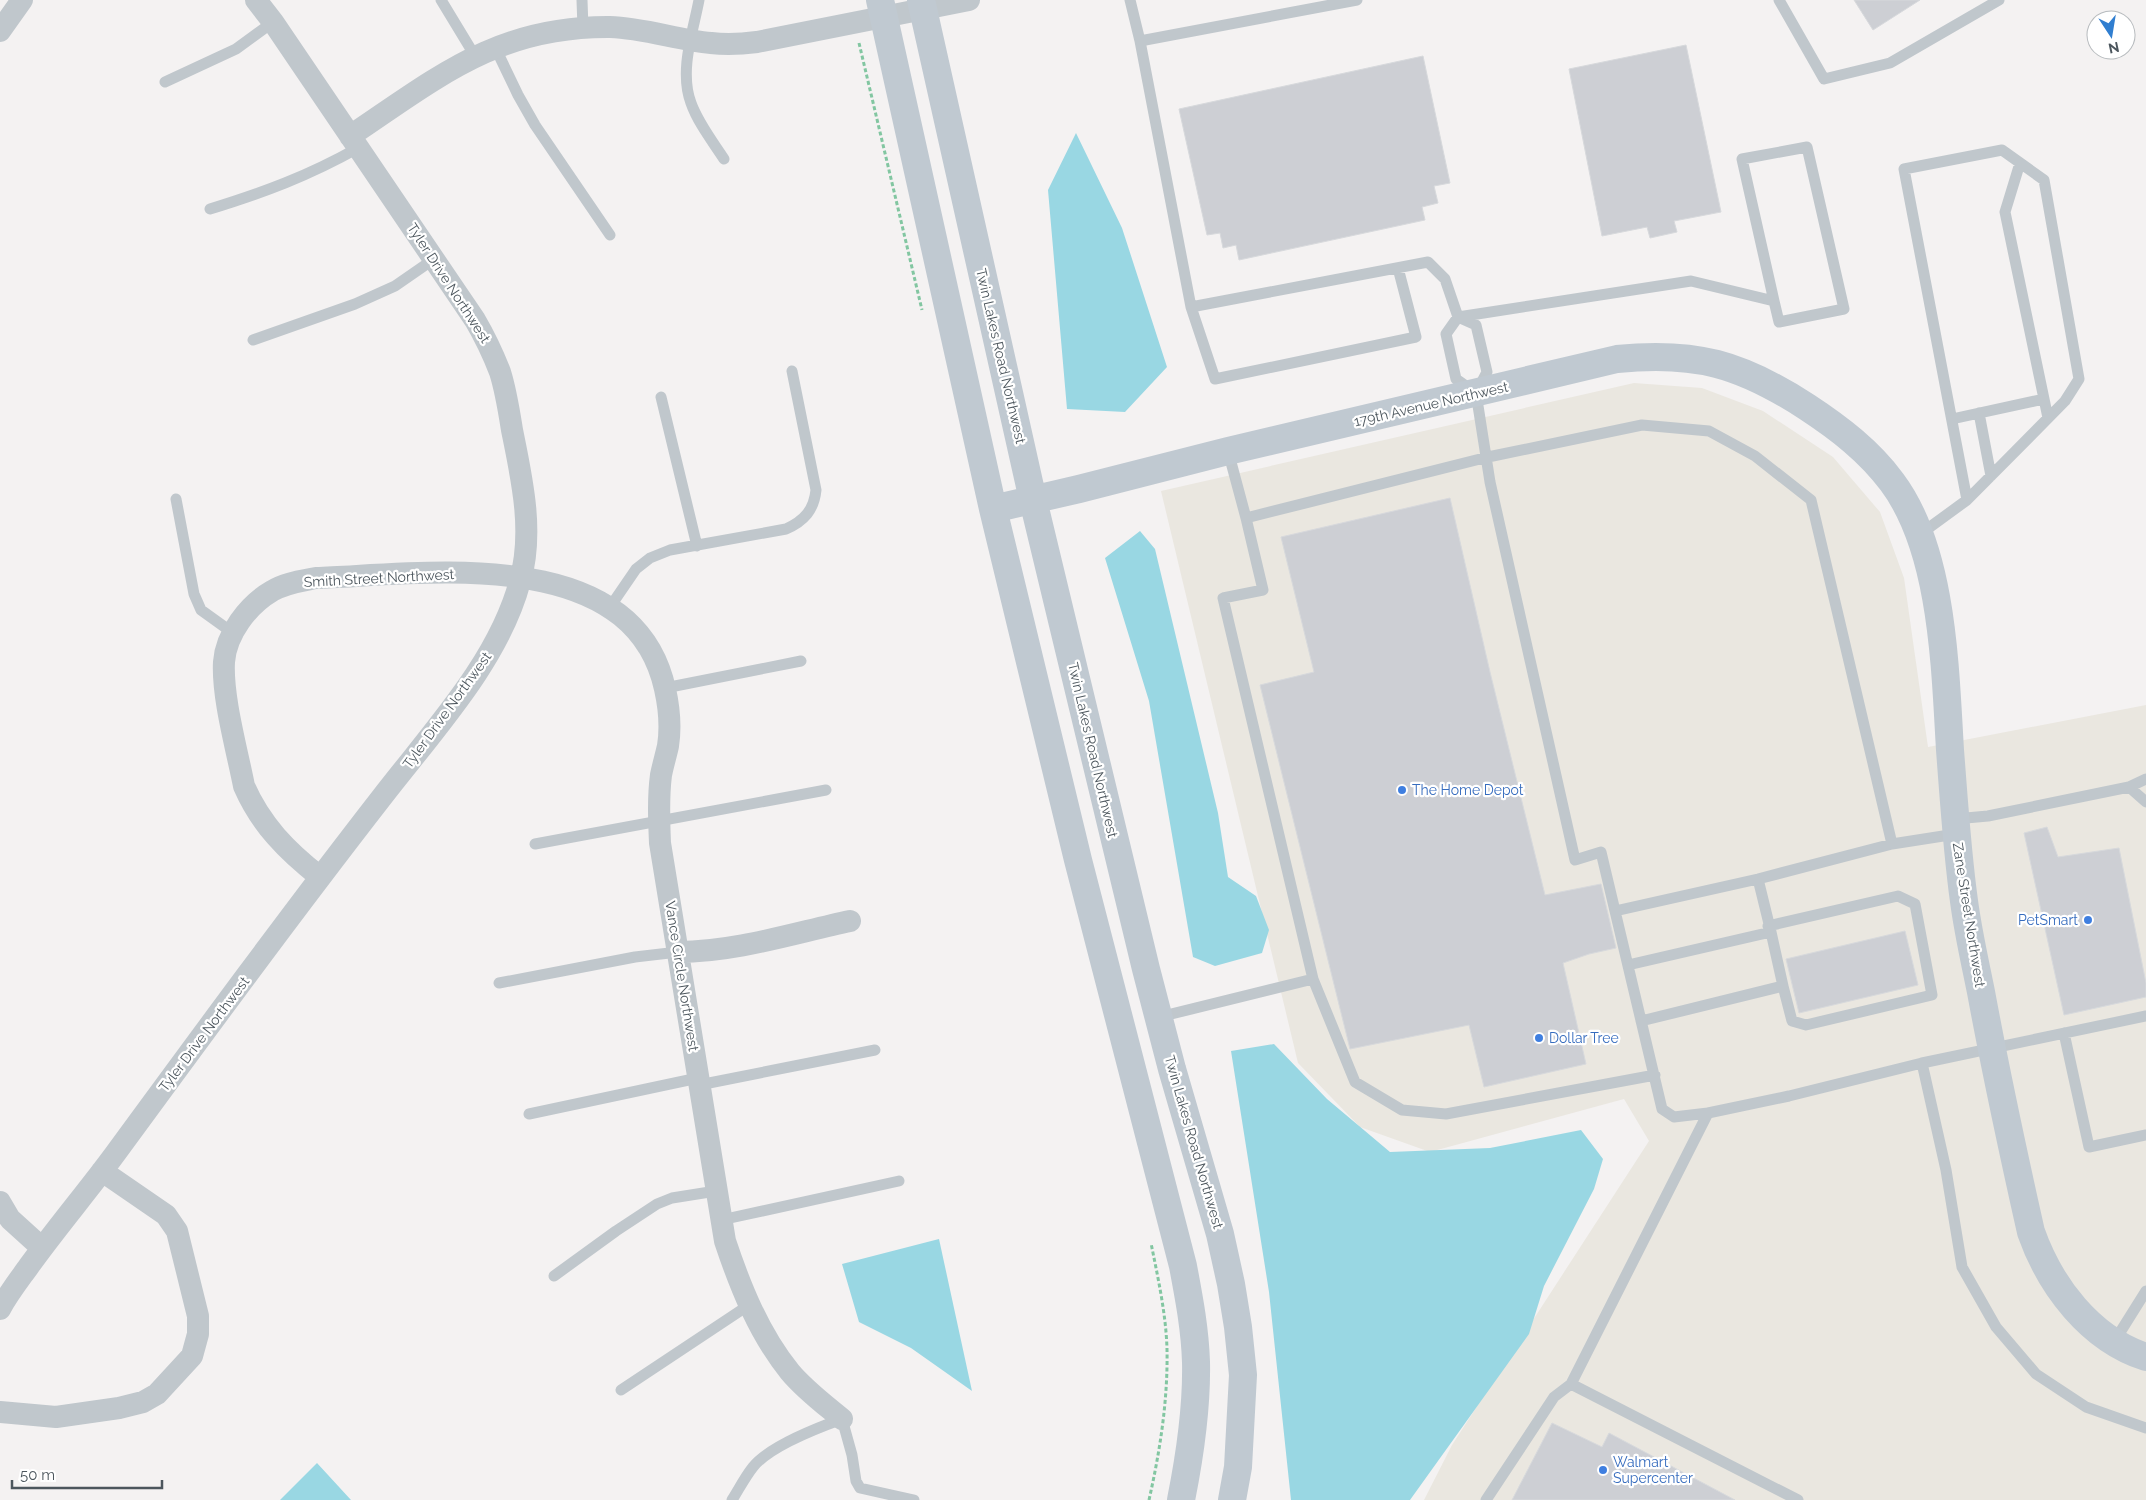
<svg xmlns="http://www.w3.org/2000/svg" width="2146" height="1500" font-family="Raleway,sans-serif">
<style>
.commercial{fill:#eae7e0}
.water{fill:#99d7e3}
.building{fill:#cdcfd4;stroke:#d7d9dc}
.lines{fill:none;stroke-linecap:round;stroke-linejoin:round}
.path{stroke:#82c6a1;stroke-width:3;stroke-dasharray:4 2.5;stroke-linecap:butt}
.lane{stroke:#c0c7cc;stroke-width:11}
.street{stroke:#c0c7cc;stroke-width:22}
.secondary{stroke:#c0c9d1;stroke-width:28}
.shop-dot{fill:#3f7fe0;stroke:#fff;stroke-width:2}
.labels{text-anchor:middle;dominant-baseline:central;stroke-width:4.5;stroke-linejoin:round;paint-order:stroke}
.street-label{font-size:14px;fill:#4c565d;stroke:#fff}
.shop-label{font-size:14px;fill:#366cbe;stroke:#fff;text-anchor:start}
</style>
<rect width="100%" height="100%" fill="#f4f2f2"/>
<path class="commercial" d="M 1634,383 L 1702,388 L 1763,411 L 1833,457 L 1880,512 L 1904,578 L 1928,747 L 2146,705 L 2146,1500 L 1424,1500 L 1452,1445 L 1649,1141 L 1624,1099 L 1430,1152 L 1360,1127 L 1298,1063 L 1161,491 Z"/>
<path class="water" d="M 1076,133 L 1122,228 L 1167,367 L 1125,412 L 1067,409 L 1048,190 Z
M 1140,531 L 1155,549 L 1218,813 L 1228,877 L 1256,896 L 1269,930 L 1262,953 L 1215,966 L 1193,957 L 1149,701 L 1105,558 Z
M 1274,1044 L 1327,1099 L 1390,1152 L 1490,1148 L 1581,1130 L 1603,1159 L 1594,1189 L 1544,1286 L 1529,1334 L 1410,1500 L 1291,1500 L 1269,1292 L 1231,1051 Z
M 939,1239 L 972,1391 L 911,1348 L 859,1322 L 842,1264 Z
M 317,1463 L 351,1500 L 280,1500 Z"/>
<path class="building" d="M 1854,0 L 1920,0 L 1873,30 Z
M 1686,45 L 1721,212 L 1674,221 L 1677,232 L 1650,238 L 1647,227 L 1602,236 L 1569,69 Z
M 1423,56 L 1450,183 L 1434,186 L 1438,203 L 1422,207 L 1425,220 L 1239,260 L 1236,245 L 1223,248 L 1220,233 L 1207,235 L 1179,109 Z
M 1450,498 L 1490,672 L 1545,895 L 1601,884 L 1616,948 L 1589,954 L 1563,963 L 1586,1064 L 1484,1087 L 1469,1025 L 1350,1049 L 1260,685 L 1314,672 L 1281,537 Z
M 2047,827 L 2058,857 L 2119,848 L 2146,983 L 2146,997 L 2064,1015 L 2024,833 Z
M 1905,931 L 1918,985 L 1799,1013 L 1786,959 Z
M 1552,1423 L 1602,1447 L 1609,1433 L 1735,1500 L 1512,1500 Z"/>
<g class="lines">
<path class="path" d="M 859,43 L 922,310
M 1149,1500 C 1160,1451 1168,1400 1167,1349 C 1166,1314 1158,1278 1151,1243"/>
<path class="lane" d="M 441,0 L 475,56
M 582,0 L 583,28
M 699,0 C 693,32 679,71 691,103 C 698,123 713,142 724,159
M 1130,0 L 1140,41 L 1357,0
M 1779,0 L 1824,79 L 1890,63 L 1999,0
M 1140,41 L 1191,307
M 495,47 L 518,95 L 535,125 L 610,235
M 165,82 L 236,49 L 273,22
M 2020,163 L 2005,212 L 2048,418
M 210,209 C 265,192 308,176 358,148
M 1398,268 L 1416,337 L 1215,379 L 1191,307 L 1428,262 L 1445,279 L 1458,317 L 1476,325 L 1487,372 L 1476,393 L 1490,482 L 1575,860 L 1601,852 L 1662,1109 L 1674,1117 L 1708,1113 L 1571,1384 L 1554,1397 L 1486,1500
M 253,340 L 355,304 L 395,286 L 434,259
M 1473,391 L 1456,379 L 1446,334 L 1458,317 L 1691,281 L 1774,301 L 1779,322 L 1844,309 L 1807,147 L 1742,159 L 1774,301
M 661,397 L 697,546
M 1979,413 L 1991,476
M 1952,419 L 2044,399
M 1228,451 L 1246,518
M 176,499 L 194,594 L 201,610 L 233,633
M 1919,535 L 1967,500 L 2065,401 L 2079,379 L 2044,180 L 2002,150 L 1904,169 L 1967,500
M 610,607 L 636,569 L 650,558 L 670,550 L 786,529 C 804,521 814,510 816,490 L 792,371
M 665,688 L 801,661
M 2129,787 L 2146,802
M 1955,819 L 1988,816 L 2129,787 L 2146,779
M 535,844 L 826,790
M 1615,911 L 1758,879 L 1892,844 L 1956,834
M 1768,926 L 1898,896 L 1915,904 L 1932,995 L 1806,1025 L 1792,1021 L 1783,986
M 1628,965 L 1771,932 L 1758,879
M 499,983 L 635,957 L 678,952
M 1159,1017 L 1313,979
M 1641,1021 L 1783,986 L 1771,932
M 2064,1033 L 2089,1147 L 2146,1135
M 1922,1063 L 2146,1016
M 1655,1075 L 1446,1114 L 1402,1110 L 1355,1082 L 1313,979 L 1223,598 L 1263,590 L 1246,518 L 1488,457 L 1642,425 L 1709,431 L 1755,456 L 1811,500 L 1892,844
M 699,1085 L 875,1050
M 1708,1113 L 1789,1096 L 1922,1063 L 1946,1170 L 1962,1267 L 1996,1327 L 2036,1374 L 2086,1407 L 2146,1428
M 529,1114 L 698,1078
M 721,1220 L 899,1181
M 554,1276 L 616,1231 L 657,1204 L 672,1198 L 716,1191
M 2114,1342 L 2146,1291
M 1571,1384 L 1798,1500
M 621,1390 L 749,1305
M 732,1500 C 739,1489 745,1477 753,1467 C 769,1447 817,1428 842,1419 L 852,1455 L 856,1481 L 860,1488 L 914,1500"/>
<path class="street" d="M 0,31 L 22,0
M 350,136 C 438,77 498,26 610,27 C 644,28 678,40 711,43 C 727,45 742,44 757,42 L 969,0
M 320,877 C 287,851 261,825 244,786 C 237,750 222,697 224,662 C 226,634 248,605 272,591 C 285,583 301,581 316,578 C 426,574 633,543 665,689 C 669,707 671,727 668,746 C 666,755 663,765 661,775 C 658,798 659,820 660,843 L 725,1241 C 740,1286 759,1334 790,1372 C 805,1390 824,1404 842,1419
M 678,952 C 735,952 794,933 850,921
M 0,1202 L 10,1219 L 42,1248
M 0,1309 C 8,1294 19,1280 29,1266 C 57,1227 87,1192 115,1154 C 203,1034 291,914 382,797 C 432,732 499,661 520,581 C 534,532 522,479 512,430 C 509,411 506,391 500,372 C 493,354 485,337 475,320 L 273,22 L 256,0
M 0,1412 L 56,1417 L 119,1408 L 143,1402 L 157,1394 L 192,1356 L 198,1334 L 198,1316 L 177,1231 L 166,1215 L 102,1171"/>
<path class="secondary" d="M 880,0 L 993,509 L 1078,860 L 1183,1266 C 1189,1298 1195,1329 1196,1362 C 1197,1408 1190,1455 1181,1500
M 921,0 L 1033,500 L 1146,969 L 1172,1069 L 1220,1234 L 1231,1284 L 1238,1327 L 1243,1375 L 1238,1467 L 1232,1500
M 993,509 L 1079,489 L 1228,451 L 1617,359 C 1695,351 1741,364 1807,407 C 1839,428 1869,451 1892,482 C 1943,550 1945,667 1950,750 C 1954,801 1957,851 1964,901 C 1968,932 1975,962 1981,992 C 1996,1073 2013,1152 2031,1232 C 2050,1286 2090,1339 2146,1357"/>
</g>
<g class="shop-dot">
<circle cx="1402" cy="790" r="5"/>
<circle cx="2088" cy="920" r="5"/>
<circle cx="1539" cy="1038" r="5"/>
<circle cx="1603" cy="1470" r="5"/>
</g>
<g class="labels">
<g class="street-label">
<text transform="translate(449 283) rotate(57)">Tyler Drive Northwest</text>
<text transform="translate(1001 356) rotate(77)">Twin Lakes Road Northwest</text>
<text transform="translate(1431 404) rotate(-13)">179th Avenue Northwest</text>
<text transform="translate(379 578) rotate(-3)">Smith Street Northwest</text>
<text transform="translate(447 710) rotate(-54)">Tyler Drive Northwest</text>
<text transform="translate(1093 750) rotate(77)">Twin Lakes Road Northwest</text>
<text transform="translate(1969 915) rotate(81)">Zane Street Northwest</text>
<text transform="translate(682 976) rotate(81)">Vance Circle Northwest</text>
<text transform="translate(204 1034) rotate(-53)">Tyler Drive Northwest</text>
<text transform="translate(1194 1142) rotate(74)">Twin Lakes Road Northwest</text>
</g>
<g class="shop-label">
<text x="1412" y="790">The Home Depot</text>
<text x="2078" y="920" text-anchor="end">PetSmart</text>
<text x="1549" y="1038">Dollar Tree</text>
<text x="1613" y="1462">Walmart<tspan x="1613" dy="16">Supercenter</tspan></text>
</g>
</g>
<g transform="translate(2111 35) rotate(168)"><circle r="24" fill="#ffffff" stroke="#b7bbbe"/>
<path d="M0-4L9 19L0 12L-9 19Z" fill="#307ed0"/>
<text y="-8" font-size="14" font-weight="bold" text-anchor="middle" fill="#4c565d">N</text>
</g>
<path d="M12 1480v8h150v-8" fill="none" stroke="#4c565d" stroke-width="2.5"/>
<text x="20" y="1480" font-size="15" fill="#4c565d" stroke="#ffffff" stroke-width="4" paint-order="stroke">50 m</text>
</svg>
